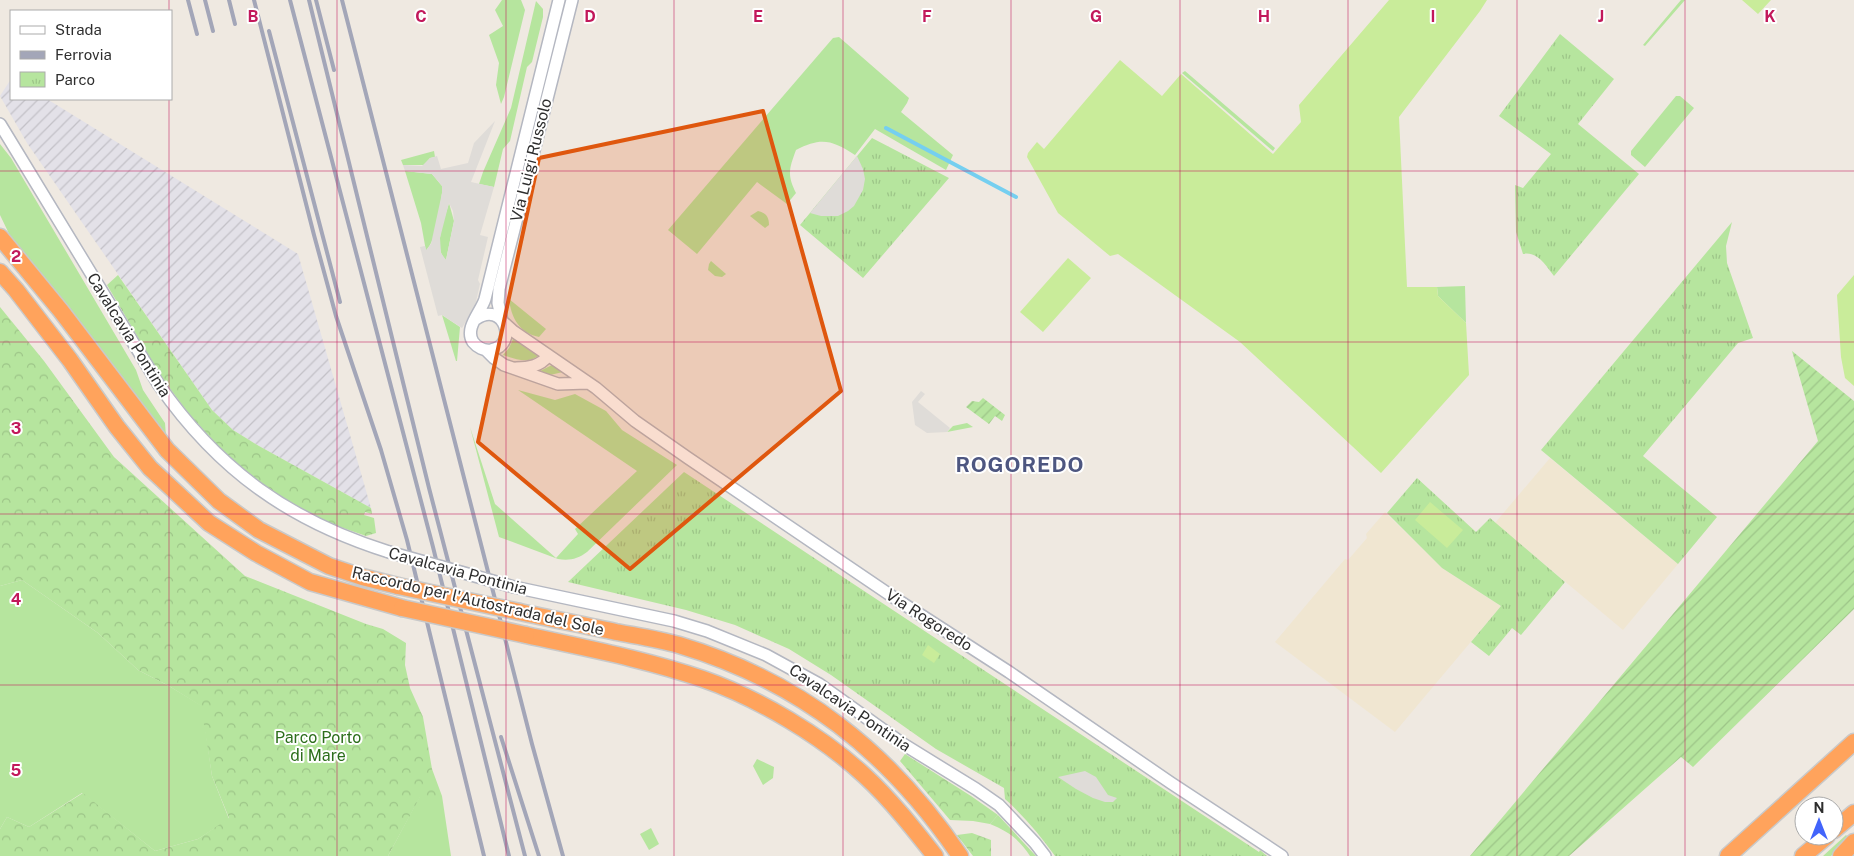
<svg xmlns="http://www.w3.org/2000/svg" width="1854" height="856" font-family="'Public Sans',sans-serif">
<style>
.industrial{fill:url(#industrial-furrows)}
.education{fill:#f0e6d1}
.grass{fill:#b6e59e}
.forest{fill:url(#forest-crowns)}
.park{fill:url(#park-tufts)}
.garden{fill:url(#garden-furrows)}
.pitch{fill:#c9ec9a}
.plaza{fill:#dfdcd8;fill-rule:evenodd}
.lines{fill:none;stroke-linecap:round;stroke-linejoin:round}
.stream{stroke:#75cff0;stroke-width:4}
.minor-casing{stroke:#b4b7c1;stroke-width:14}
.highway-casing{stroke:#c9c9c9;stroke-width:19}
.minor{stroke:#fff;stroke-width:11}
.highway{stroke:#ffa35c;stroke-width:16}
.rail{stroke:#a3a6b8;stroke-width:4}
.minor-bridge-casing{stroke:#b4b7c1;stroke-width:14;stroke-linecap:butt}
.highway-bridge-casing{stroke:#c9c9c9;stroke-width:19;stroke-linecap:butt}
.minor-bridge{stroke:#fff;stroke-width:11}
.highway-bridge{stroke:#ffa35c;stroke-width:16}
.marked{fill:#df570e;fill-opacity:0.2;stroke:#df570e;stroke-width:4;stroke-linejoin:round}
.grid{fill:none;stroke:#c2185b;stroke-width:1;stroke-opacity:0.55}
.labels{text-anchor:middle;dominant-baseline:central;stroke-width:4;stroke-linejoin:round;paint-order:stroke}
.street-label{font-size:16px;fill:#2e2e2e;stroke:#fff}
.park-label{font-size:16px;fill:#2c6e1b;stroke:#fff}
.district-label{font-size:21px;font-weight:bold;letter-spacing:1px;fill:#4d5680;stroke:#fff}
.grid-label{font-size:16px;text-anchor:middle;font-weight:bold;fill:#c2185b;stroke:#fff;stroke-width:4;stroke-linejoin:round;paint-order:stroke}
</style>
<defs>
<pattern id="industrial-furrows" width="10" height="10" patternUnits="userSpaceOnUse" patternTransform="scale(1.25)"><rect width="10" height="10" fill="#e3e1e8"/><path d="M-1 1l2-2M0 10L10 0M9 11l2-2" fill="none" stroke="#c3c1c7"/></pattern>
<pattern id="forest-crowns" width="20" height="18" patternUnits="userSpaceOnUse" patternTransform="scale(1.25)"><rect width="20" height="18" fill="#b6e59e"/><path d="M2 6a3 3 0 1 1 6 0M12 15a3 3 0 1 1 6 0" fill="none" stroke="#9dc588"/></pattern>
<pattern id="park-tufts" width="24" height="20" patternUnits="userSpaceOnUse" patternTransform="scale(1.25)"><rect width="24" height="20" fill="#b6e59e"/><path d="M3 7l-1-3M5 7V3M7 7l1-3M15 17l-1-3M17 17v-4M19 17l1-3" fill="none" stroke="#9dc588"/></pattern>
<pattern id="garden-furrows" width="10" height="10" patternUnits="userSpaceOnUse" patternTransform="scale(1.25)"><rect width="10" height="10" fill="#b6e59e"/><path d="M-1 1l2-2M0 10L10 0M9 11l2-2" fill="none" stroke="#9dc588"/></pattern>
</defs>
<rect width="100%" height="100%" fill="#efe9e1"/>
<path class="industrial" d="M 11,79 L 11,99 L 47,99 L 298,254 L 371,508 L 259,446 L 233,430 L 212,410 L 27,143 L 0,96 Z"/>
<path class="education" d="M 1550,458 L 1678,564 L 1623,630 L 1495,523 Z
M 1385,512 L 1442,568 L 1501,606 L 1395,732 L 1275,642 L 1345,559 L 1348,560 L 1367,538 L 1366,534 Z"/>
<path class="grass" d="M 502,0 L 521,0 L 525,10 L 504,97 L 501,104 L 496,85 L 499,63 L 489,35 L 503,26 L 495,10 Z
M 1681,0 L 1685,0 L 1645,46 L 1643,45 Z
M 536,1 L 543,9 L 543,17 L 532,62 L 527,67 L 510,141 L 503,149 L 494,187 L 479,184 L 483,172 L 511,108 Z
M 839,37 L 909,98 L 907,103 L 901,112 L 953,155 L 946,170 L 875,129 L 855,155 C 832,140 821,137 796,150 C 789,169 787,175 796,193 L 787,204 L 757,182 L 697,254 L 668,230 L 833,38 Z
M 1185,71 L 1275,148 L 1273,151 L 1182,73 Z
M 1676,96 L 1680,96 L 1694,108 L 1645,167 L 1631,155 L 1631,151 Z
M 0,144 L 11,158 L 136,370 L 143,390 L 165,423 L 166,436 L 12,240 L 0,215 Z
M 434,151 L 435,157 L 430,158 L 424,165 L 403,165 L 401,160 Z
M 405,171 L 432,174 L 442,186 L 442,193 C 439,212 438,236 426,251 L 421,223 Z
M 449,203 L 454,221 L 446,260 C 432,248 445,218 449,203 Z
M 758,211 C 766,213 769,217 769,225 L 765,228 L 750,216 Z
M 711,261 L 726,274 L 722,277 L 715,276 L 708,270 L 709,264 Z
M 1465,286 L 1466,323 L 1438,296 L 1437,287 Z
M 509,299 L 546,329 L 539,337 C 519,333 511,317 509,299 Z
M 442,315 L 460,327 L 457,361 L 456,361 Z
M 513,339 L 538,356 C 528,364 515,359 503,355 L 509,348 Z
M 552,365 L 563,372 L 550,375 L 538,372 Z
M 518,390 L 555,400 L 575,394 L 606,411 L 622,430 L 677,465 L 587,552 C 578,559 569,561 558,559 L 499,537 L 470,427 L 495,504 L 556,558 L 578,534 L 575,529 L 637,471 Z
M 967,423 L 973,427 L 947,432 L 953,426 Z
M 22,580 L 98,633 L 138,670 L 169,686 L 202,706 L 212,776 L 229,819 L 198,839 L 155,851 L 82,793 L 29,827 L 7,817 L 0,829 L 0,586 Z
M 757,759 L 774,767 L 773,778 L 763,785 L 753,766 Z
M 420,796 L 442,796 L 451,856 L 388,856 Z
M 998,815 L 1036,856 L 1030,856 C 1020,840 1008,831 990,824 Z
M 651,828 L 659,844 L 649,850 L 640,834 Z
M 1846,835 L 1848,837 L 1831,856 L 1823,856 Z"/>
<path class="forest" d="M 118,275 L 212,410 L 233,430 L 259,446 L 371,508 L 372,514 L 365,512 L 364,515 L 374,518 L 376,533 L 366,536 L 326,522 L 276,495 L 227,456 L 189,414 L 162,378 L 107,285 Z
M 0,307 L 44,361 L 114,457 L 245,576 L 366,624 L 383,629 L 406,643 L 405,665 L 410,688 L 423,717 L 432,769 L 442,796 L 420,797 L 388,856 L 0,856 L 0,829 L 7,817 L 29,827 L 83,793 L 155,851 L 198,839 L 229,818 L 212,776 L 201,706 L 169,686 L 138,670 L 98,633 L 22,580 L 0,586 Z
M 905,754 L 971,796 L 998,815 L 990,824 L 973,821 L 950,820 L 900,761 Z
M 972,833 L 991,840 L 991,856 L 973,856 L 957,835 Z"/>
<path class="park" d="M 1560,34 L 1614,79 L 1578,124 L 1639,174 L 1554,276 C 1546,266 1538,251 1523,254 L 1516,232 L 1515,185 L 1523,188 L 1551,154 L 1499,116 Z
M 872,138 L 949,178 L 863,278 L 800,225 Z
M 1732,222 L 1726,246 L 1727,263 L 1753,338 L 1738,343 L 1643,456 L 1717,517 L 1678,564 L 1541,450 Z
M 684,472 L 1259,852 L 1260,850 L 1267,856 L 1055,856 C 1040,835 1024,816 1005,799 L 1004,788 L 936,749 L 831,675 L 789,649 L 735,625 L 686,610 L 568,582 Z
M 1417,478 L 1476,532 L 1490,518 L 1565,582 L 1521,635 L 1512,628 L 1489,656 L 1471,642 L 1501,606 L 1442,568 L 1387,513 Z"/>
<path class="garden" d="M 1792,351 L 1854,401 L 1854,609 L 1693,767 L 1681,757 L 1569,856 L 1470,856 L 1818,441 Z
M 983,398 L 1005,415 L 1002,421 L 995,416 L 989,424 L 966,407 L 972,401 L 979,402 Z"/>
<path class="pitch" d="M 1389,0 L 1487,0 L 1480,11 L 1399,117 L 1407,287 L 1437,287 L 1438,296 L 1466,323 L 1469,375 L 1381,473 L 1240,342 L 1118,254 L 1110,256 L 1058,213 L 1027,157 L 1028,153 L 1037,142 L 1044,149 L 1120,60 L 1162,96 L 1181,74 L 1273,154 L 1301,122 L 1299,105 Z
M 1742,0 L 1771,0 L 1758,14 Z
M 1068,258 L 1091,278 L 1043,332 L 1020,312 Z
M 1854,275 L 1854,386 L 1845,378 L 1841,357 L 1837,295 Z
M 1430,502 L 1463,530 L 1447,548 L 1415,520 Z
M 928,645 L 940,654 L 934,663 L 922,655 Z"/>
<path class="plaza" d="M 495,121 L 471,182 L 494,187 L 480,235 L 488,237 L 478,280 L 480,284 L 475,306 L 462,328 L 442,315 L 438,316 L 420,247 L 425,246 L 426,250 L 431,244 L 442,193 L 442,186 L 432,174 L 405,171 L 403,165 L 422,166 L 430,158 L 437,156 L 441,169 L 468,163 L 474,143 ZM 449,203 L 453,211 L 454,221 L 446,260 L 441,253 L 440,238 Z
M 857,156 L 863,169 L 865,179 L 863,190 L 854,206 L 848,211 L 838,216 L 821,216 L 810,213 Z
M 921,391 L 925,394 L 918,402 L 950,428 L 947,432 L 927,433 L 915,425 L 912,402 Z
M 1085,771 L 1096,777 L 1108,795 L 1117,798 L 1113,802 L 1105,802 L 1093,798 L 1076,789 L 1058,777 Z"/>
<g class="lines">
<path class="stream" d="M 886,128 L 1016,197"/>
<g class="minor-casing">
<path id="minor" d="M 0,124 L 159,385 C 219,471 290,521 389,552
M 476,319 C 504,300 519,345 491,350 C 484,351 477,347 473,342 C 464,328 481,312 485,299 L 559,0
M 502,321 L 498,303 L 499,289 L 572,0
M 503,322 L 513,331 L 596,388 L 635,421 L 688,458 L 899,601 L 1009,672 L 1171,783 L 1282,856
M 486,350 L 494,358 L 504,365 L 558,384 L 587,383
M 516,368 C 529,368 540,366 548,356
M 514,587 L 674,621 L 707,631 L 766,655 L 819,684 L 903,744 L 976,789 L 999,805 L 1035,843 L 1045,856"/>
</g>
<g class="highway-casing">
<path id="highway" d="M 0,237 L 61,311 L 167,450 L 219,501 L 259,530 L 329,566 L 362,577 L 398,586
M 0,272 L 16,290 L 70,360 L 117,427 L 150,468 L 209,523 L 256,553 L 310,582 L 402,608
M 520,612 C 552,619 584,625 616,632 C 637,636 658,639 679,645 C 800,681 890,752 960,856
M 526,635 C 585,648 645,659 703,679 C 758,698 822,736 865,776 C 891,800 913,828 935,856
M 1834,830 L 1854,813
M 1728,856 L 1854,742
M 1803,856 L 1827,836
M 1841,856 L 1854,842"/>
</g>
<use href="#minor" class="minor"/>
<use href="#highway" class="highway"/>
<path class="rail" d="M 188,0 L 197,34
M 205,0 L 213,31
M 229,0 L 235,24
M 254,0 L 314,235 L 336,316 L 381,450 L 407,540 L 484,856
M 290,0 L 433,547 L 509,856
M 309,0 L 429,488 L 525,856
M 316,0 L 334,70
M 342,0 L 532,744 L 563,856
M 269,31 L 340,302
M 501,737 L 539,856"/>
<g class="minor-bridge-casing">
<path id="minor-bridge" d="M 389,552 L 514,587"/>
</g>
<g class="highway-bridge-casing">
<path id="highway-bridge" d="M 398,586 L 520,612
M 402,608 L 526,635"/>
</g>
<use href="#minor-bridge" class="minor-bridge"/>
<use href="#highway-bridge" class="highway-bridge"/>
</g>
<path class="marked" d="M 763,111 L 841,391 L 630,569 L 478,442 L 539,158 Z"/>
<path class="grid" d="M 169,0 L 169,11M 337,0 L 337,856M 506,0 L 506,856M 674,0 L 674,856M 843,0 L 843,856M 1011,0 L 1011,856M 1180,0 L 1180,856M 1348,0 L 1348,856M 1517,0 L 1517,856M 1685,0 L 1685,856M 169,99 L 169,856M 0,171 L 1854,171M 0,342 L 1854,342M 0,514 L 1854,514M 0,685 L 1854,685"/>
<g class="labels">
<g class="street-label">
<text transform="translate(531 160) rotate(-76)">Via Luigi Russolo</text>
<text transform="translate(129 335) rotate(58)">Cavalcavia Pontinia</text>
<text transform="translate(458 571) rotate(15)">Cavalcavia Pontinia</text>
<text transform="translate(478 601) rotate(13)">Raccordo per l'Autostrada del Sole</text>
<text transform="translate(929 620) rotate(33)">Via Rogoredo</text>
<text transform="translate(850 708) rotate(34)">Cavalcavia Pontinia</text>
</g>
<g class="park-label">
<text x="318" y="737">Parco Porto<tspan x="318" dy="18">di Mare</tspan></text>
</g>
<g class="district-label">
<text x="1020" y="464">ROGOREDO</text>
</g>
</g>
<g class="grid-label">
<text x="253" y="22">B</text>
<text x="421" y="22">C</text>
<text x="590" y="22">D</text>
<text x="758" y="22">E</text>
<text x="927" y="22">F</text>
<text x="1096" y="22">G</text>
<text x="1264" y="22">H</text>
<text x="1433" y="22">I</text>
<text x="1601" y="22">J</text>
<text x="1770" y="22">K</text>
<text x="16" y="262">2</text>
<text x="16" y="434">3</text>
<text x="16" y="605">4</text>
<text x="16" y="776">5</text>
</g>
<rect x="10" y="10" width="162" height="90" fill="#ffffff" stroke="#ababab"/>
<rect x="20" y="26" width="25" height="8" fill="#ffffff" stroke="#ababab"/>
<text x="55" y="35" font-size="15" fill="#2e2e2e">Strada</text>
<rect x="20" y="51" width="25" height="8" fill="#a3a6b8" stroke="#ababab"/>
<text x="55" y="60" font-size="15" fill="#2e2e2e">Ferrovia</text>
<rect x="20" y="72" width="25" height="15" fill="url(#park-tufts)" stroke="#ababab"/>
<text x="55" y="85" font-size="15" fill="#2e2e2e">Parco</text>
<g transform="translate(1819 821)"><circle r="24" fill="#ffffff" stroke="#ababab"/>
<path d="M0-4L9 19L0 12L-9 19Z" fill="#4264fb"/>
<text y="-8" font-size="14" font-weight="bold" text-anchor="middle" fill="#2e2e2e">N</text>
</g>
</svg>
